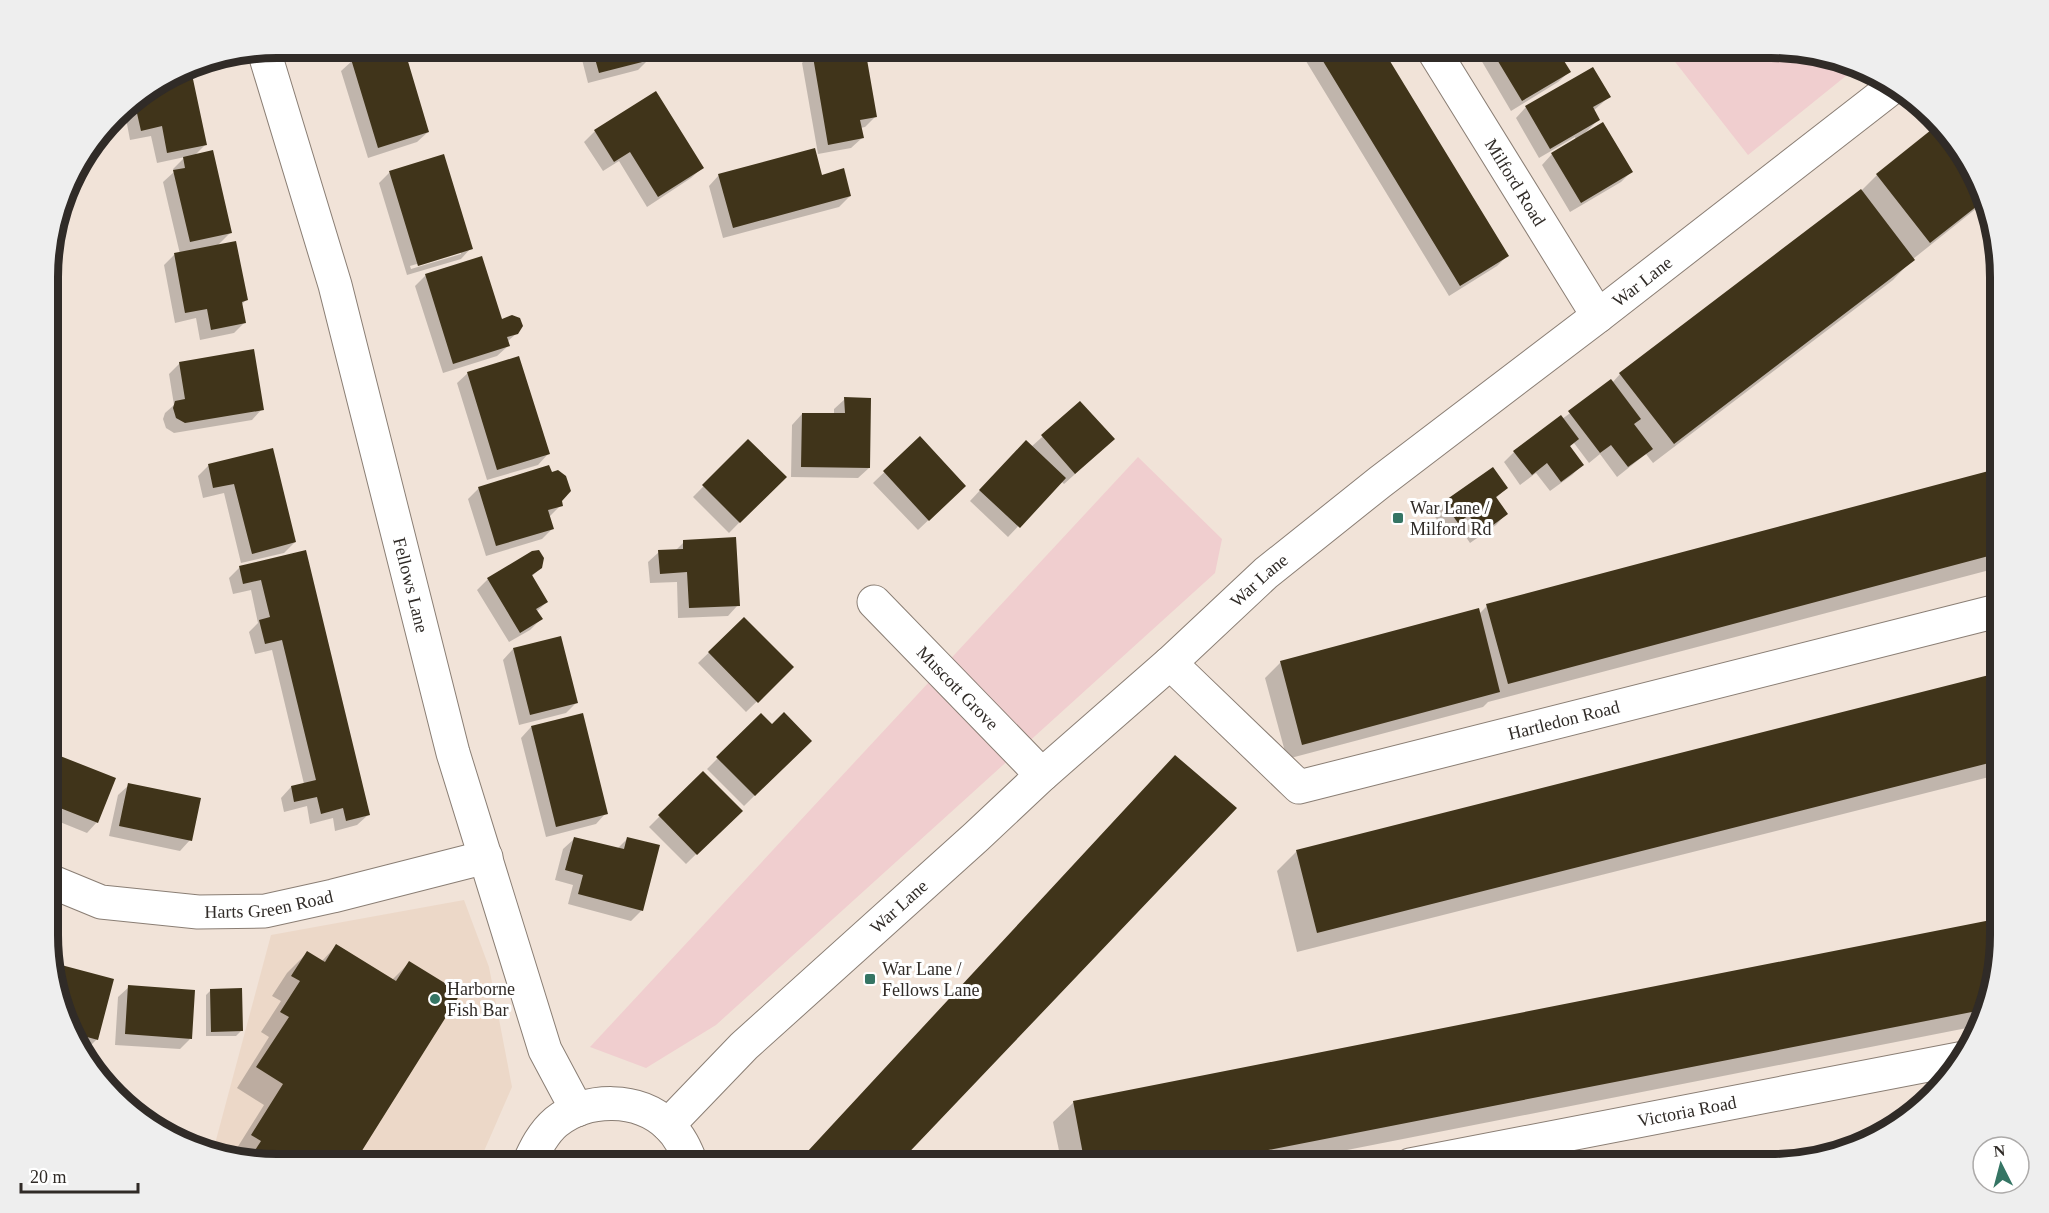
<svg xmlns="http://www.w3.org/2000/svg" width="2049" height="1213" font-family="Georgia,serif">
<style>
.built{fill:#ecd8c8}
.grass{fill:#f0cecf}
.shadow{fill:#0003;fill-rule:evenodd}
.building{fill:#40341a}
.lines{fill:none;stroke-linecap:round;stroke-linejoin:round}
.minor-casing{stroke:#8a7e74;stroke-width:35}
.tertiary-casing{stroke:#8a7e74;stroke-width:35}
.minor{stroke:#fff;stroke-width:33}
.tertiary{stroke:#fff;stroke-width:33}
.poi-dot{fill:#357564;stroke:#fff;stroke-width:2}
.labels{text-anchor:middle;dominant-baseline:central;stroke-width:6;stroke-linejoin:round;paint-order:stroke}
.street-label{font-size:18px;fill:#302b27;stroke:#fff}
.poi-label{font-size:18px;fill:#302b27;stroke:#fff;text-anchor:start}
.rim{fill:none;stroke:#302b27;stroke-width:8}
</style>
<rect width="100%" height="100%" fill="#f1e3d8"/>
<path class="built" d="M 464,900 L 489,967 L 512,1087 L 478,1165 L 277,1165 L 218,1157 L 212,1155 L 271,935 Z"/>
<path class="grass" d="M 1667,48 L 1772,48 L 1831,56 L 1857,67 L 1748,155 L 1665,49 Z
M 1138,457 L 1222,539 L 1215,573 L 716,1025 L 646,1068 L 590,1047 Z"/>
<path class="shadow" d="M 579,48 L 645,48 L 648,60 L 638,70 L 588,83 Z
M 1298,48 L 1380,48 L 1507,256 L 1497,266 L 1449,296 Z
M 1474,48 L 1555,48 L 1569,72 L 1558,82 L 1511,111 Z
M 812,52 L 876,116 L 865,127 L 860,128 L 862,138 L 851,148 L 818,154 L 802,63 Z
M 352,61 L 428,132 L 417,142 L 368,158 L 341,71 Z
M 188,67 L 206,144 L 194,156 L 231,232 L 217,246 L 246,300 L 241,305 L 245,322 L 234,333 L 200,340 L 196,318 L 175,323 L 164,265 L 174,255 L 180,254 L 163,182 L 174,172 L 173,169 L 185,157 L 157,163 L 151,136 L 130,140 L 124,108 Z
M 1609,97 L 1593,111 L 1598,120 L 1583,135 L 1631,172 L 1621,182 L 1570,212 L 1542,165 L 1552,154 L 1576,140 L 1575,137 L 1539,158 L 1516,118 L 1526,107 Z
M 1937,127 L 1962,150 L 1987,200 L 1913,259 L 1893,280 L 1653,463 L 1646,454 L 1617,477 L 1600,454 L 1589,463 L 1574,443 L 1569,447 L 1582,465 L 1572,475 L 1550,491 L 1536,473 L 1520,485 L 1504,462 L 1514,452 L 1562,419 L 1612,383 L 1620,374 L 1861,191 L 1877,175 Z
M 595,131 L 702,168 L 691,178 L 647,207 L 619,161 L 603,171 L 584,142 Z
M 443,156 L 471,248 L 461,259 L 407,275 L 379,183 L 389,173 ZM 461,251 L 461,254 L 411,269 L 410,266 Z
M 719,175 L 821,177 L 850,196 L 839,207 L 723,238 L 709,186 Z
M 426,275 L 517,333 L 507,342 L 508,346 L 497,356 L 443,373 L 415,286 Z
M 180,363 L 262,409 L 252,420 L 174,433 L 166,428 L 163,419 L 165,413 L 174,405 L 169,374 Z
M 468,373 L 548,454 L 538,465 L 487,480 L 457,383 Z
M 845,399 L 869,468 L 858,478 L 791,477 L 792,425 L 802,414 L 834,414 L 834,409 Z
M 1080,403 L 1102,450 L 1064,484 L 1061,481 L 1008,537 L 970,501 L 1015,453 L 1031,447 Z
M 920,438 L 954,496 L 918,530 L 873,483 Z
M 748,441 L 784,477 L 729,533 L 693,497 Z
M 272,449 L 295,542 L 284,553 L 241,563 L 224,493 L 203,498 L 198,476 L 208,466 Z
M 1493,469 L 1506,488 L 1495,499 L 1506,514 L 1496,525 L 1470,543 L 1458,525 L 1446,532 L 1433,514 L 1444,504 Z
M 2000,469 L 2001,567 L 1488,702 L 1483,707 L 1287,759 L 1265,678 L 1281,662 L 1479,614 L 1487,606 Z
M 479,488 L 560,500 L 561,505 L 549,517 L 552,529 L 542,539 L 486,556 L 468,499 Z
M 684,542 L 738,605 L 728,616 L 678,618 L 677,582 L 650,583 L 648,562 L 659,552 L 675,551 Z
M 305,552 L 368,815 L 357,825 L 335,831 L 333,818 L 310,824 L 307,806 L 284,812 L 281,798 L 291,787 L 304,784 L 272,650 L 255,654 L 249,632 L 258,623 L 251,590 L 233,594 L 229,578 L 240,567 Z
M 541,568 L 531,577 L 547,602 L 536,612 L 541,619 L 530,630 L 509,642 L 477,590 L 488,579 Z
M 744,619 L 792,667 L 746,712 L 698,663 Z
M 513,649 L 576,703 L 566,713 L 519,725 L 503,660 Z
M 2001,673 L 2001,774 L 1297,952 L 1277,871 L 1297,851 Z
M 761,715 L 772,726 L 810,741 L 744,806 L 707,769 Z
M 531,727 L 606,813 L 596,824 L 546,837 L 521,738 Z
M 50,754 L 114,779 L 97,822 L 87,833 L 50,818 Z
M 703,773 L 740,811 L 686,864 L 649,827 Z
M 129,785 L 190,840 L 180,851 L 109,836 L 118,795 Z
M 574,839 L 617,849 L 627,839 L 642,910 L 631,921 L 568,904 L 573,885 L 555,880 L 563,849 Z
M 337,945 L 392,980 L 409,963 L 277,1165 L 239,1160 L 232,1156 L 264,1105 L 237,1088 L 269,1037 L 261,1032 L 281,1001 L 272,996 L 287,973 L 307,953 L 321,962 Z
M 2001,950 L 1977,1026 L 1271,1165 L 1062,1165 L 1053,1122 L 1074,1102 Z
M 50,963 L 113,980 L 97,1039 L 86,1050 L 81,1048 Z
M 129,987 L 190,1039 L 180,1049 L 115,1045 L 118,997 Z
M 211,990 L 241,1031 L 236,1036 L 206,1036 L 206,995 Z"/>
<path class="building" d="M 388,48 L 404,48 L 429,132 L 378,148 L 351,59 Z
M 592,48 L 647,48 L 650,60 L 599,73 Z
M 828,48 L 865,48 L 877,117 L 860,120 L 864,138 L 828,145 L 812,51 Z
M 1315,48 L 1382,48 L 1509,256 L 1460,286 Z
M 1490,48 L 1556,48 L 1571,72 L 1522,101 Z
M 190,65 L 207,145 L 167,153 L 162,126 L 141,131 L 134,100 Z
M 1593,67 L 1611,97 L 1593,107 L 1600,120 L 1550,149 L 1525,106 Z
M 656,91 L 704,168 L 658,197 L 630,152 L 614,162 L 594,130 Z
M 1603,122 L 1633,172 L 1581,203 L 1551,153 Z
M 1936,126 L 1962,150 L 1986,199 L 1930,243 L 1876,174 Z
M 815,148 L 822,175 L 844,168 L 851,196 L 733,228 L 718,174 Z
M 213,150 L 232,233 L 190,242 L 173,170 L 185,168 L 183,157 Z
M 444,154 L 473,249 L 418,266 L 389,171 Z
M 1861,189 L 1915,260 L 1674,444 L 1619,373 Z
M 236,241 L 248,300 L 242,302 L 246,323 L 211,330 L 207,309 L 185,313 L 174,253 Z
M 482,256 L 502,319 L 512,315 L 520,318 L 523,326 L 518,334 L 507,337 L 510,346 L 453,364 L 425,274 Z
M 254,349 L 264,410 L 185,423 L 176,418 L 173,408 L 175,401 L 185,399 L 179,362 Z
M 519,356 L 550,454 L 497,470 L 467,372 Z
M 1611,379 L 1641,419 L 1634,424 L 1653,449 L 1628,467 L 1611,445 L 1600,453 L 1568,411 Z
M 844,397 L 871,398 L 870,468 L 801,467 L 802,413 L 845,413 Z
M 1080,401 L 1115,439 L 1075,474 L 1041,435 Z
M 1561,415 L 1579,439 L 1570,446 L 1584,465 L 1561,482 L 1547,463 L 1532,475 L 1513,451 Z
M 920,436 L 966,486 L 929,521 L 883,471 Z
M 748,439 L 787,477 L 740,523 L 702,485 Z
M 1026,440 L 1066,478 L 1020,528 L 979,490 Z
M 273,448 L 296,542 L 252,554 L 234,484 L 213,488 L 208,464 Z
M 549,465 L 552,472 L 558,470 L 566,476 L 571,491 L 562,501 L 563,506 L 548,510 L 554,529 L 496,546 L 478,487 Z
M 1493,467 L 1508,488 L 1496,497 L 1508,514 L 1481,534 L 1469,515 L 1458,523 L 1443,502 Z
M 2000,468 L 2000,553 L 1508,684 L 1486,604 Z
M 736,537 L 740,606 L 689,608 L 687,572 L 660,574 L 658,550 L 683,549 L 683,540 Z
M 306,550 L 370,815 L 346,821 L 343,808 L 321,814 L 317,797 L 294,802 L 291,786 L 316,780 L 282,640 L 265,644 L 259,620 L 270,617 L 261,580 L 243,584 L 239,566 Z
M 539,550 L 544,558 L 542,568 L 532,575 L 548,602 L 536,609 L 543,619 L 520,633 L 487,578 L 532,551 Z
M 1479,608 L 1500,692 L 1302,745 L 1280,661 Z
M 744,617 L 794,667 L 758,703 L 708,652 Z
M 561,636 L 578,703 L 530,715 L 513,648 Z
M 2001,672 L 2001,760 L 1317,933 L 1296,850 Z
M 784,712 L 812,741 L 755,796 L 716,757 L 761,713 L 772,724 Z
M 583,713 L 608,814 L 556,827 L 531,726 Z
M 50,752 L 116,778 L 98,823 L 50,804 Z
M 1175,755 L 1237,808 L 897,1165 L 795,1165 Z
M 703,771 L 743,811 L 697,855 L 658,815 Z
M 128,783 L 201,798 L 192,841 L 119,826 Z
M 574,837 L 624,849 L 627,837 L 660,845 L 643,911 L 578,894 L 583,875 L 565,870 Z
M 2001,918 L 2001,950 L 1982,1010 L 1192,1165 L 1085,1165 L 1073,1101 Z
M 336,944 L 396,981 L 409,961 L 461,993 L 353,1165 L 277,1165 L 248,1161 L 261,1141 L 251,1135 L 283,1084 L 256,1067 L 289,1017 L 280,1012 L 300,981 L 291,976 L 307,951 L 325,962 Z
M 50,962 L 114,979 L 98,1040 L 76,1034 Z
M 128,985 L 195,990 L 192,1039 L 125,1034 Z
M 242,988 L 243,1031 L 211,1032 L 210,989 Z"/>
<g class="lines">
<g class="minor-casing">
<g id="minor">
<path id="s1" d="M 1432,48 L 1598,316"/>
<path id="s2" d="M 264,51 L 335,285 L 453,753 L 545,1050 L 577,1110"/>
<path id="s3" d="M 874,602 L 1042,775"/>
<path id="s4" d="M 1170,663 L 1299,787 L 2001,610"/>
<path id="s5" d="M 50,881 L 101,902 L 198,912 L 265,911 L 333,896 L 486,857"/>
<path id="s6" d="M 1410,1165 L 1964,1058"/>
</g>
</g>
<g class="tertiary-casing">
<g id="tertiary">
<path id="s7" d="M 668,1125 L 744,1046 L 976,837 L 1042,775 L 1170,663 L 1266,573 L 1380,482 L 1598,316 L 1894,86"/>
<path d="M 528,1165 C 535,1149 543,1133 556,1122 C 588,1097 638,1097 668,1125 C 680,1136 686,1150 692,1165"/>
</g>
</g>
<use href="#minor" class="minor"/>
<use href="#tertiary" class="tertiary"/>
</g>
<g class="poi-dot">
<rect x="1392" y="512" width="12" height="12" rx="3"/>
<rect x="864" y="973" width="12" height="12" rx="3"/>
<circle cx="435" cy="999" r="6"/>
</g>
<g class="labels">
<g class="street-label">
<text stroke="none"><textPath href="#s1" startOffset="158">Milford Road</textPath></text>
<text stroke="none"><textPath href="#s7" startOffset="1290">War Lane</textPath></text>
<text stroke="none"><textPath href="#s7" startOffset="804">War Lane</textPath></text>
<text stroke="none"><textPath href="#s2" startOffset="554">Fellows Lane</textPath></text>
<text stroke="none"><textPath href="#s3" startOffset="120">Muscott Grove</textPath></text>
<text stroke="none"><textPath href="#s4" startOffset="452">Hartledon Road</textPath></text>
<text stroke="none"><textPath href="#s5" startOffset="224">Harts Green Road</textPath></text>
<text stroke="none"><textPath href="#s7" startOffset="318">War Lane</textPath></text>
<text stroke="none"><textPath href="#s6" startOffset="282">Victoria Road</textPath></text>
</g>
<g class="poi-label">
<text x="1410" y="508">War Lane /<tspan x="1410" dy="21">Milford Rd</tspan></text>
<text x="882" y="969">War Lane /<tspan x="882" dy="21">Fellows Lane</tspan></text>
<text x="447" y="989">Harborne<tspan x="447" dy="21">Fish Bar</tspan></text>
</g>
</g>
<path d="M0 0H2049V1213H0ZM277 58H1771A219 219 0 0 1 1990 277V935A219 219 0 0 1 1771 1154H277A219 219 0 0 1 58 935V277A219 219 0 0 1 277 58Z" fill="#eee" fill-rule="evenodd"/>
<path class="rim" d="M277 58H1771A219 219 0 0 1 1990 277V935A219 219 0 0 1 1771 1154H277A219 219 0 0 1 58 935V277A219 219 0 0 1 277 58Z"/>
<g transform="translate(2001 1165) rotate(354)"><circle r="28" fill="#ffffff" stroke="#acaaa9" stroke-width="1.5"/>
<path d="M0-4.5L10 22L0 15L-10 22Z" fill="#357564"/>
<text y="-9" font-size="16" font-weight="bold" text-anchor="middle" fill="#302b27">N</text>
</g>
<path d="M21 1183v9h117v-9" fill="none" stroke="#302b27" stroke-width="3"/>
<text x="30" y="1183" font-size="18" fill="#302b27" stroke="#ffffff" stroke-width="4.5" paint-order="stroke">20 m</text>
</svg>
